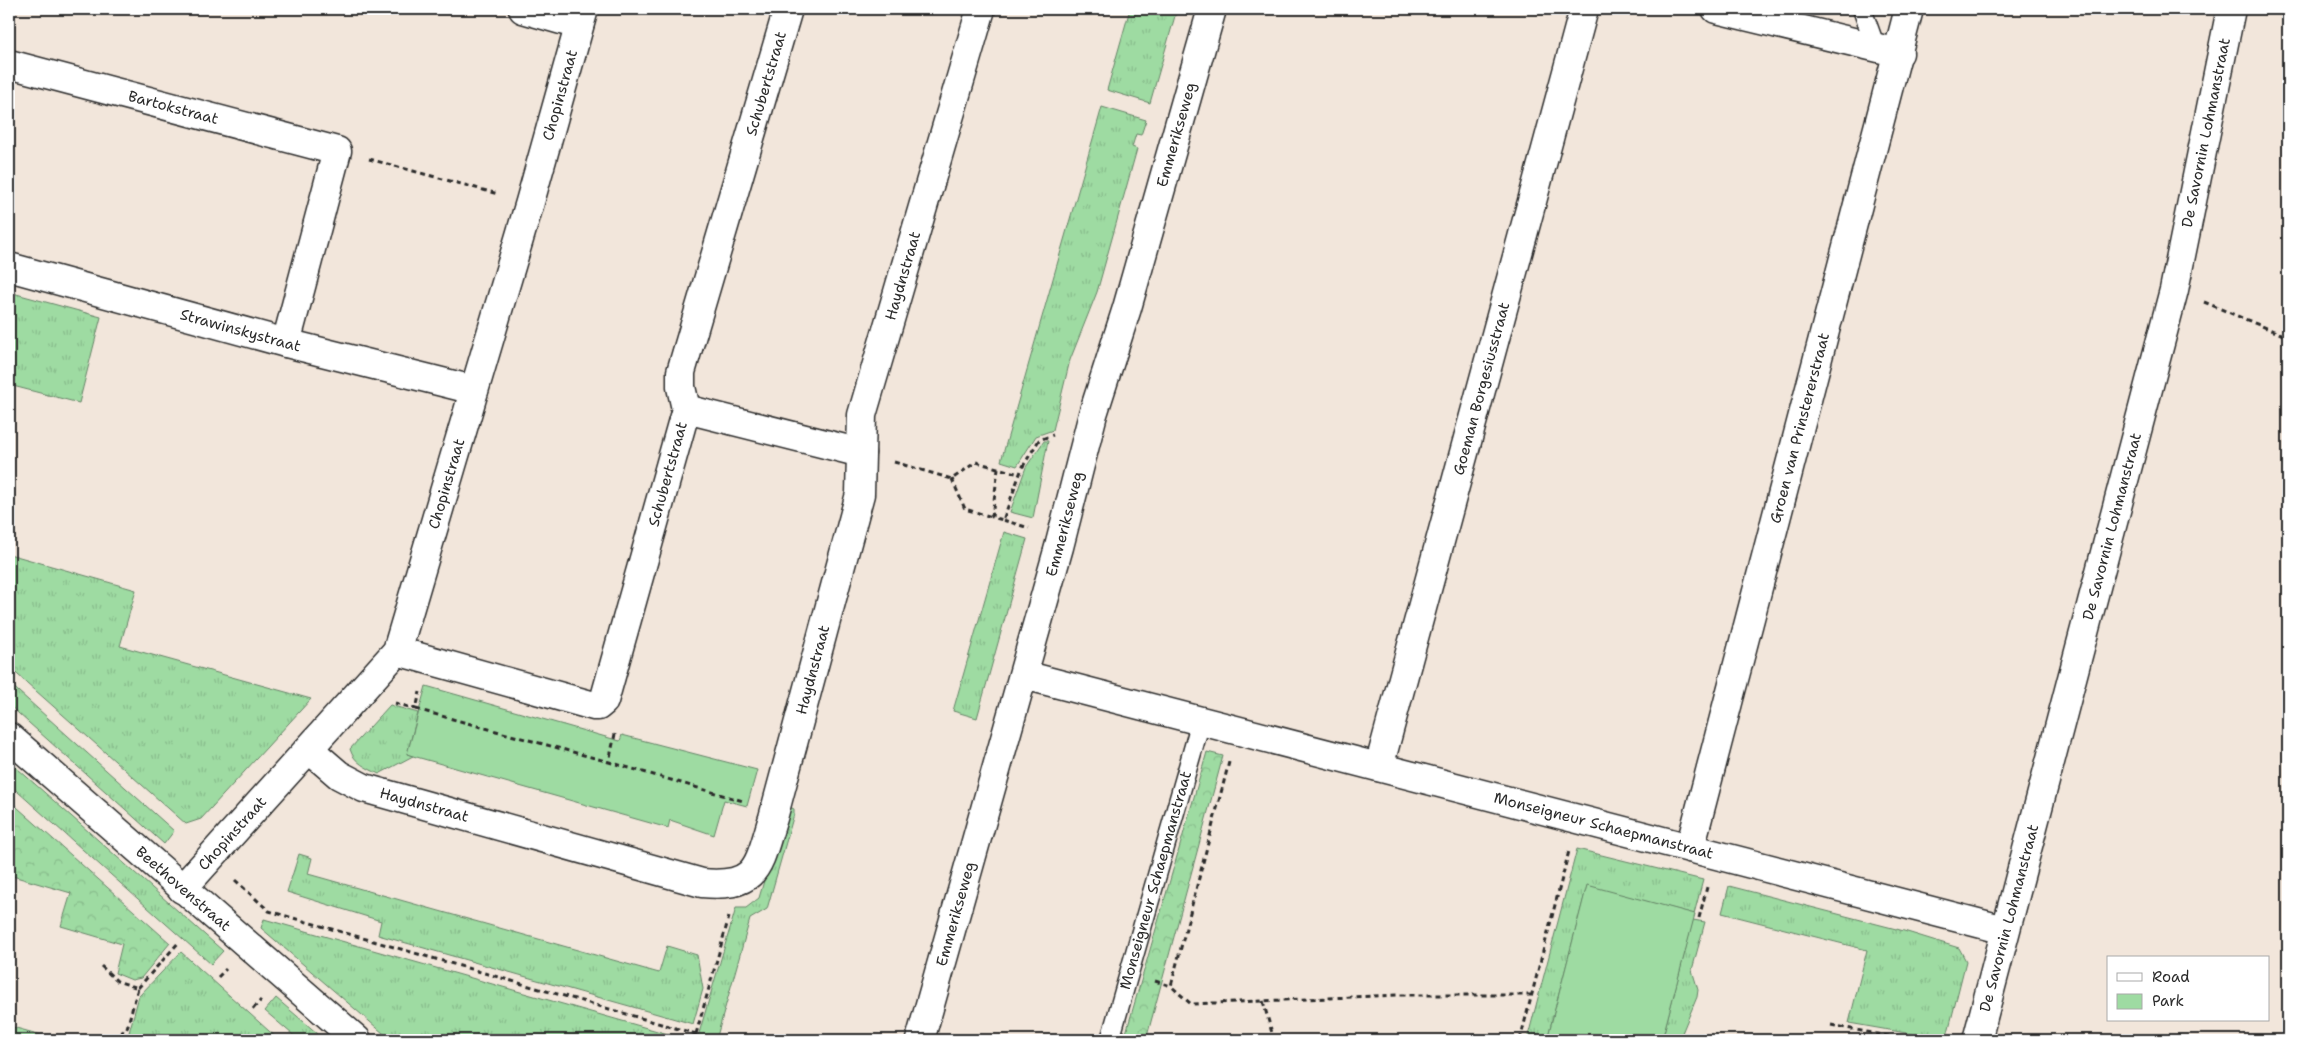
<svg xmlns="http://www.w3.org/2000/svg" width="2297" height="1049" font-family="'Shantell Sans',sans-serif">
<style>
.grass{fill:url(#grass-tufts);stroke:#648366}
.forest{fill:url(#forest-crowns);stroke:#648366}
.park{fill:#9edba2;stroke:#648366}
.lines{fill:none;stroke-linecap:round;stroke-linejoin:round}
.lane-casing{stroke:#2b2b2b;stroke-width:21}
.street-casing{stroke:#2b2b2b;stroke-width:31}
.path{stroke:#2b2b2b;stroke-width:3;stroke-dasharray:5 4;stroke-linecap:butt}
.lane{stroke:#fff;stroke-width:18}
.street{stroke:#fff;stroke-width:28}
.labels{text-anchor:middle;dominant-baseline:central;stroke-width:4.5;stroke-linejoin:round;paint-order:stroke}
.street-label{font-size:15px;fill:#2b2b2b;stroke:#fff}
</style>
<defs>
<pattern id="grass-tufts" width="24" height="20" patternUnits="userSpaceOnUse" patternTransform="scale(1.25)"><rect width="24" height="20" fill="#9edba2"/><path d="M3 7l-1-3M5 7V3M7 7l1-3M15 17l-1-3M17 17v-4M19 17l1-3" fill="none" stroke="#88bc8c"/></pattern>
<pattern id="forest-crowns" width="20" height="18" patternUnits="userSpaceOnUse" patternTransform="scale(1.25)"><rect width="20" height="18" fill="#9edba2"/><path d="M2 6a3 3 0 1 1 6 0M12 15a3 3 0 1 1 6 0" fill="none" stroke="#88bc8c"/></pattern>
</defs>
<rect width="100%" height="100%" fill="#f2e6db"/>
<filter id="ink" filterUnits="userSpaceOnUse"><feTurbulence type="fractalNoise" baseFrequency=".02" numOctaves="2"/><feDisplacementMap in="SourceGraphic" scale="10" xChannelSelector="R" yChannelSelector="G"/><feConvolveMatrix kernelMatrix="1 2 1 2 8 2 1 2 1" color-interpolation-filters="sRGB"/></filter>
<g filter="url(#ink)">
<path class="grass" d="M 1130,9 L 1177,9 L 1150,103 L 1107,90 Z
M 1102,107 L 1146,120 L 1141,135 L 1136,134 L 1132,147 L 1137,149 L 1097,292 L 1070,360 L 1053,430 L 1036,436 L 1017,466 L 1001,461 Z
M 9,292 L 101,317 L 79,403 L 9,385 Z
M 1044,441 L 1048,441 L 1033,518 L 1010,512 L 1026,467 Z
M 1004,532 L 1027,539 L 977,718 L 953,711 Z
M 9,554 L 136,590 L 120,646 L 311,699 L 201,819 L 186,824 L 9,667 Z
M 9,683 L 174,831 L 164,844 L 9,705 Z
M 390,705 L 418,713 L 407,754 L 413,756 L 379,774 C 367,768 354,763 350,749 Z
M 9,761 L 223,951 L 211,964 L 9,784 Z
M 790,807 L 794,809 L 794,814 L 767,909 L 750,919 L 716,1040 L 697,1040 L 736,908 L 746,908 L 759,898 L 785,809 Z
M 1577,849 L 1703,880 L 1694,914 L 1587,886 L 1547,1040 L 1527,1040 Z
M 299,854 L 312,858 L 308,874 L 659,973 L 667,946 L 697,955 L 703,989 L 693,1024 L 378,935 L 381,921 L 287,892 Z
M 1729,886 L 1904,931 L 1959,948 L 1966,961 L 1946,1040 L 1849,1023 L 1867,950 L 1722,913 Z
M 264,919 L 689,1040 L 391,1040 L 261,928 Z
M 1693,920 L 1705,922 L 1692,970 L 1698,990 L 1697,997 L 1682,1033 L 1675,1040 L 1662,1040 Z
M 181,952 L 279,1040 L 127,1040 L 139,996 Z
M 276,998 L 325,1040 L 299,1040 L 265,1011 Z
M 9,1026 L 59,1040 L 9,1040 Z"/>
<path class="forest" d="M 1207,752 L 1223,756 L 1146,1040 L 1124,1040 Z
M 9,800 L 170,943 L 141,978 L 132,980 L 115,973 L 122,944 L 61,926 L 71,893 L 9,875 Z"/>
<path class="park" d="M 426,686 L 620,741 L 622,735 L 757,770 L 747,806 L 724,800 L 714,835 L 670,820 L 668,828 L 413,756 L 407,754 Z
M 1587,885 L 1695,914 L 1662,1040 L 1547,1040 Z"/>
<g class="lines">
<g class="lane-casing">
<g id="lane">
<path d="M 1862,9 L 1876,48"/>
<path id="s1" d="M 1110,1040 L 1201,721"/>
</g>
</g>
<g class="street-casing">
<g id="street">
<path d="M 523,9 L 579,25"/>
<path d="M 1716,9 L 1899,53"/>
<path id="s2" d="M 9,64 L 337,151 L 286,343"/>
<path id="s3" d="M 9,267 L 286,343 L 474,390"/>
<path d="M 686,409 L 861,453"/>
<path id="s4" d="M 397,651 L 594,706 L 598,706 L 604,701 L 686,409 L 681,387 L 681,372 L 788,9"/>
<path id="s5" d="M 1024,675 L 2005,930"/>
<path id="s6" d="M 9,737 L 357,1040"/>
<path id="s7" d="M 310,750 L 339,775 L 364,788 L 702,883 C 759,888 758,865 773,818 L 860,494 L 862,415 L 981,9"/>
<path id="s8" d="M 1379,767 L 1584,9"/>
<path id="s9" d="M 1690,848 L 1909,9"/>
<path id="s10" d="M 182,889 L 397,651 L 530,202 L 584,9"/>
<path id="s11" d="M 920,1040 L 1059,547 L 1093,414 L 1127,308 L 1212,9"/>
<path id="s12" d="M 1977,1040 L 2174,290 L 2231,9"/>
</g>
</g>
<path class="path" d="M 369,159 L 498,194
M 2204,302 L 2288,337
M 894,462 L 952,479 L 976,462 L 1019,474
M 998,468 L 992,517 L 1003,520 L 1022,468 L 1039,440 L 1053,435
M 952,479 L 965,509 L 992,517
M 1003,520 L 1029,528
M 395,703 L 416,709 L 420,692
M 416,709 L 609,762
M 615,734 L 609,762 L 743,801
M 1229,762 L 1171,986 L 1191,1004 L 1397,995 L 1532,995
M 235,880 L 269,911 L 696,1034 L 694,1040
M 1699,918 L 1707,887
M 101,966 L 117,981 L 138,988 L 127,1028 L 123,1030 L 120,1040
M 218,977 L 226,969
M 1155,981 L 1171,986
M 138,988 L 179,942
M 1263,1001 L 1274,1040
M 253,1009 L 261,1000
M 1831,1025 L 1908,1040
M 696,1034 L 729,917
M 1520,1040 L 1569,851"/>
<use href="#lane" class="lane"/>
<use href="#street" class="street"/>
</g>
</g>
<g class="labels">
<g class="street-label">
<text stroke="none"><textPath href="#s4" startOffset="858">Schubertstraat</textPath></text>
<text stroke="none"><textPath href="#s10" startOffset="900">Chopinstraat</textPath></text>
<text stroke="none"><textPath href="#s2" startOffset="170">Bartokstraat</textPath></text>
<text stroke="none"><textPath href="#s12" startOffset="936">De Savornin Lohmanstraat</textPath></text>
<text stroke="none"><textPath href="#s11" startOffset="941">Emmerikseweg</textPath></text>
<text stroke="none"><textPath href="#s7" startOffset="1088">Haydnstraat</textPath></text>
<text stroke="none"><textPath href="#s3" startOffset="240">Strawinskystraat</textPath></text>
<text stroke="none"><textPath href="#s8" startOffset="392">Goeman Borgesiusstraat</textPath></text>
<text stroke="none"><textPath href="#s9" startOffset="434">Groen van Prinstererstraat</textPath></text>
<text stroke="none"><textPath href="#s4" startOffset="452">Schubertstraat</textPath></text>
<text stroke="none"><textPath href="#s10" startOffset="495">Chopinstraat</textPath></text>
<text stroke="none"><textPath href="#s11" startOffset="536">Emmerikseweg</textPath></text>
<text stroke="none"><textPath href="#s12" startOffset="531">De Savornin Lohmanstraat</textPath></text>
<text stroke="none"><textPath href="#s7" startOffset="682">Haydnstraat</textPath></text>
<text stroke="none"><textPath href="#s7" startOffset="129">Haydnstraat</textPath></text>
<text stroke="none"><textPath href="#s5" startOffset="599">Monseigneur Schaepmanstraat</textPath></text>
<text stroke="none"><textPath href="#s10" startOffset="75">Chopinstraat</textPath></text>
<text stroke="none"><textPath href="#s1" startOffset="166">Monseigneur Schaepmanstraat</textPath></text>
<text stroke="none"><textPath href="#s6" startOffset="231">Beethovenstraat</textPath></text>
<text stroke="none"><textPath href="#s11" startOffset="131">Emmerikseweg</textPath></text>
<text stroke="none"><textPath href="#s12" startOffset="126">De Savornin Lohmanstraat</textPath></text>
</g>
</g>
<rect width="2297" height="1049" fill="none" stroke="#fff" stroke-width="30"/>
<rect x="15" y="15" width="2267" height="1019" fill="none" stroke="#2b2b2b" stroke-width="2" filter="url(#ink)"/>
<rect x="2107" y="956" width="162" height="65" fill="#ffffff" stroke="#aaaaaa"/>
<rect x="2117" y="973" width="25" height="8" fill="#ffffff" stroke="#aaaaaa"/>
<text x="2152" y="982" font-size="15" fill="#2b2b2b">Road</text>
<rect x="2117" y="994" width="25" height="15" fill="#9edba2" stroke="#aaaaaa"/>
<text x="2152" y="1006" font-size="15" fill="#2b2b2b">Park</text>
</svg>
